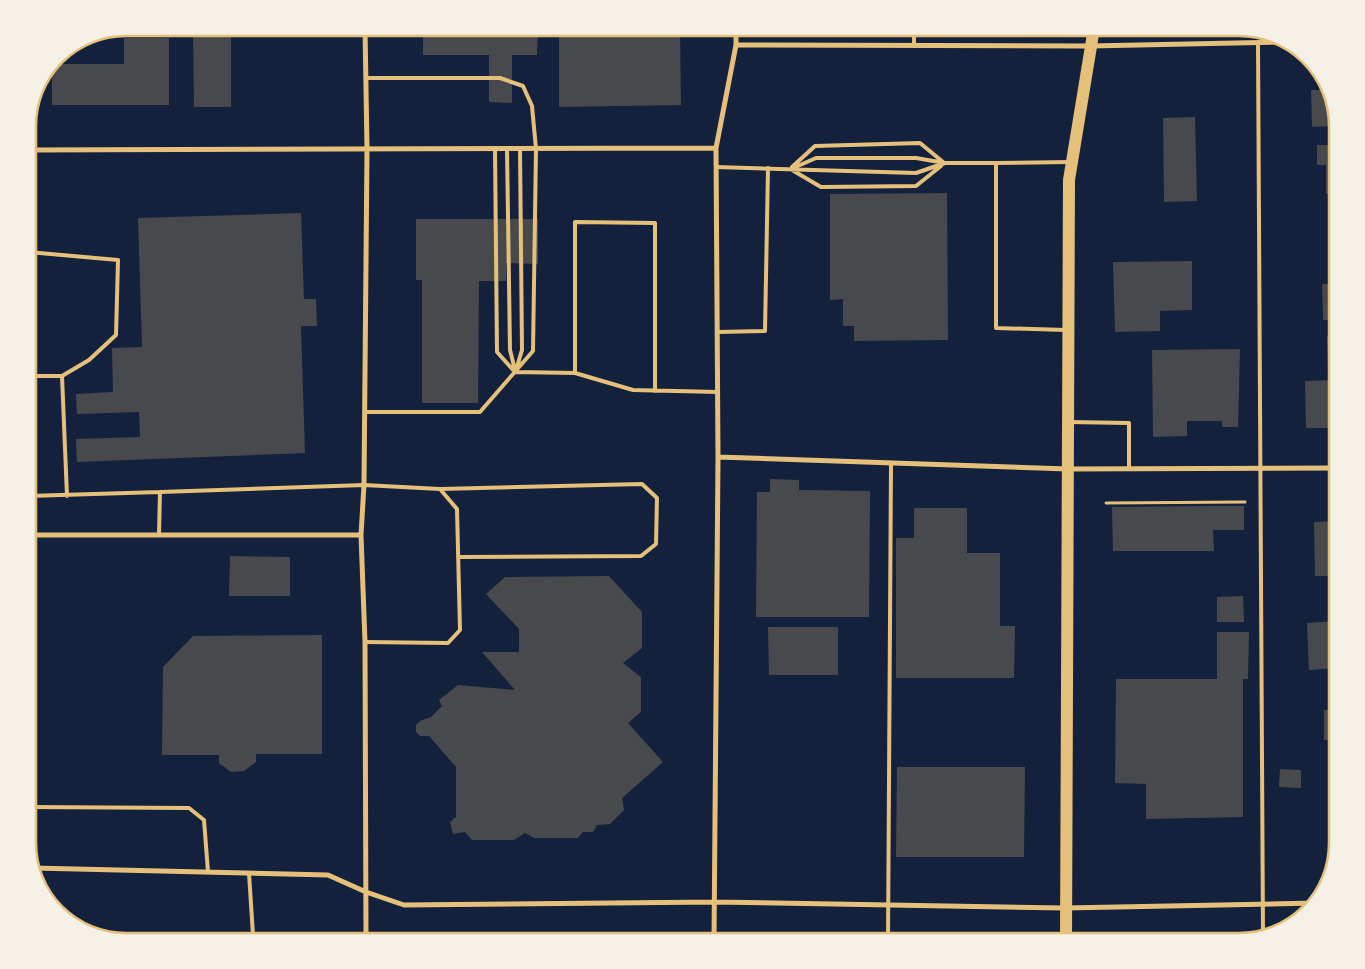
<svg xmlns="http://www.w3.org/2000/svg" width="1365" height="969" font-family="'Space Grotesk',sans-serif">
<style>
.building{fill:#48494c}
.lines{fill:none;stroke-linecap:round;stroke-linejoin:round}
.path{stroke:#e5c07b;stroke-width:3}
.service{stroke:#e5c07b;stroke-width:4}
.minor{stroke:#e5c07b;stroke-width:5}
.primary{stroke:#e5c07b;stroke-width:12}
.rim{fill:none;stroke:#e5c07b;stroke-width:2.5}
</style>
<rect width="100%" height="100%" fill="#14213d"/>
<path class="building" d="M 193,28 L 321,28 L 321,32 L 231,33 L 231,107 L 194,107 Z
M 423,28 L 538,28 L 537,55 L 512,55 L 512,103 L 489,102 L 489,55 L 423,55 Z
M 559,28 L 680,28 L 681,105 L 559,107 Z
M 124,38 L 169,38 L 169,105 L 52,105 L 52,64 L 124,64 Z
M 1311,90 L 1329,90 L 1337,126 L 1312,127 Z
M 1195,117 L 1197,201 L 1164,202 L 1163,118 Z
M 1317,145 L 1337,145 L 1337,194 L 1326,194 L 1326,165 L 1317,165 Z
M 947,193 L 948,340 L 854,341 L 854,326 L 843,326 L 843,299 L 830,300 L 830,194 Z
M 301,213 L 304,299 L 316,299 L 317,326 L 301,326 L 305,453 L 77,462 L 76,439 L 140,437 L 139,412 L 77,414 L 76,394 L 113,392 L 112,348 L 142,347 L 138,218 Z
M 1328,214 L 1337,214 L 1337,255 L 1329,255 Z
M 416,219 L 538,219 L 538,264 L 506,263 L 506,281 L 479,281 L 478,403 L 422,403 L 422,280 L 416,280 Z
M 1192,261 L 1192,310 L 1160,311 L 1160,331 L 1115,332 L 1113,262 Z
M 1322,284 L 1337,284 L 1337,320 L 1323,320 Z
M 1337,335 L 1337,365 L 1328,366 L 1327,336 Z
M 1240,349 L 1238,427 L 1222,427 L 1222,421 L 1187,421 L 1187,436 L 1153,437 L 1152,350 Z
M 1337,380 L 1337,428 L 1306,428 L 1305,381 Z
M 770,479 L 799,480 L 799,490 L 870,491 L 869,617 L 756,617 L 757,492 L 770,492 Z
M 1214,506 L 1244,506 L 1244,530 L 1213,530 L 1214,551 L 1113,551 L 1112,507 Z
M 914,508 L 967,508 L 967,553 L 1000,553 L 1000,626 L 1015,626 L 1014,678 L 896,678 L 896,538 L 914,538 Z
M 1337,521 L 1337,576 L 1315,576 L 1314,522 Z
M 230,556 L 290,557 L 290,596 L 229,596 Z
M 609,576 L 642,612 L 642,648 L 623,663 L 641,677 L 641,712 L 628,723 L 663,762 L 622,798 L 624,810 L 610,824 L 597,825 L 593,832 L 583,832 L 578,838 L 534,838 L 525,833 L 514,840 L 472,840 L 465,832 L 453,834 L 450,822 L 456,817 L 456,767 L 429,736 L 420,736 L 416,732 L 416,725 L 420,721 L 431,717 L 442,706 L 439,700 L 458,685 L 515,690 L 482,652 L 519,652 L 519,629 L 486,594 L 505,577 Z
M 1243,596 L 1244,622 L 1217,622 L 1217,597 Z
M 1337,621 L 1337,668 L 1309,670 L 1307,623 Z
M 768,627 L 838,627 L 838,675 L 769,675 Z
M 1217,632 L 1249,632 L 1248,679 L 1243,679 L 1243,817 L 1146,819 L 1146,784 L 1115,783 L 1116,679 L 1217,679 Z
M 322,635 L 322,754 L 256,754 L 256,762 L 244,771 L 231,772 L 219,763 L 219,755 L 162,755 L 163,667 L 193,636 Z
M 1335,695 L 1337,695 L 1337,740 L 1324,740 L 1324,710 L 1335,710 Z
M 897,767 L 1025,767 L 1024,857 L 896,857 Z
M 1280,769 L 1301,770 L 1301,788 L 1279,787 Z"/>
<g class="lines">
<path class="path" d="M 1106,503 L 1245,502"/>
<path class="service" d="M 1258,43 L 1263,936
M 914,46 L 914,28
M 495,149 L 497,352 L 515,372 L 575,373
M 507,149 L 510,350 L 515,370
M 716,167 L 916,173 L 945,163
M 792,167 L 815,146 L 920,143 L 943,162
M 791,169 L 816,158 L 916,158 L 945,163 L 996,163
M 792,170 L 821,187 L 916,186 L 941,166
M 1066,330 L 996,328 L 996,163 L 1070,162
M 717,332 L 765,331 L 768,168
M 516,370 L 522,350 L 520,149
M 28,376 L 62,376 L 89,360 L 116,335 L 118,260 L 28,252
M 62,376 L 67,496
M 655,391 L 655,223 L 575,222 L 575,373 L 633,390 L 718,392
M 365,412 L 480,412 L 533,351 L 536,149 L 532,106 L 523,86 L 500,78 L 366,78
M 1069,422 L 1129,423 L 1129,469
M 440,489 L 642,484 L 657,498 L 656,544 L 641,556 L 458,557
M 28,496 L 160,492
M 159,534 L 160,492 L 364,485 L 440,489 L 457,509 L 460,630 L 448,643 L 365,642
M 28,807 L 189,808 L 204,820 L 208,872
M 249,873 L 253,935 L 281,935 L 292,941
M 888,941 L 891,464"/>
<path class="minor" d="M 365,28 L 367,149 L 364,485 L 361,535 L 365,642 L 366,941
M 736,45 L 1090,46 L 1282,42
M 28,150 L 716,148
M 718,457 L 1068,469 L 1337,468
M 28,535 L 361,535
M 33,868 L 328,875 L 366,892 L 404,905 L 714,902 L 1065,908 L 1317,903
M 714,941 L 718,457 L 716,148 L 736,45 L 736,28"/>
<path class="primary" d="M 1066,941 L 1069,180 L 1094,28"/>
</g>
<path d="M0 0H1365V969H0ZM126 36H1239A90 90 0 0 1 1329 126V843A90 90 0 0 1 1239 933H126A90 90 0 0 1 36 843V126A90 90 0 0 1 126 36Z" fill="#f6f1e7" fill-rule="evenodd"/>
<path class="rim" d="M126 36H1239A90 90 0 0 1 1329 126V843A90 90 0 0 1 1239 933H126A90 90 0 0 1 36 843V126A90 90 0 0 1 126 36Z"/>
</svg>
